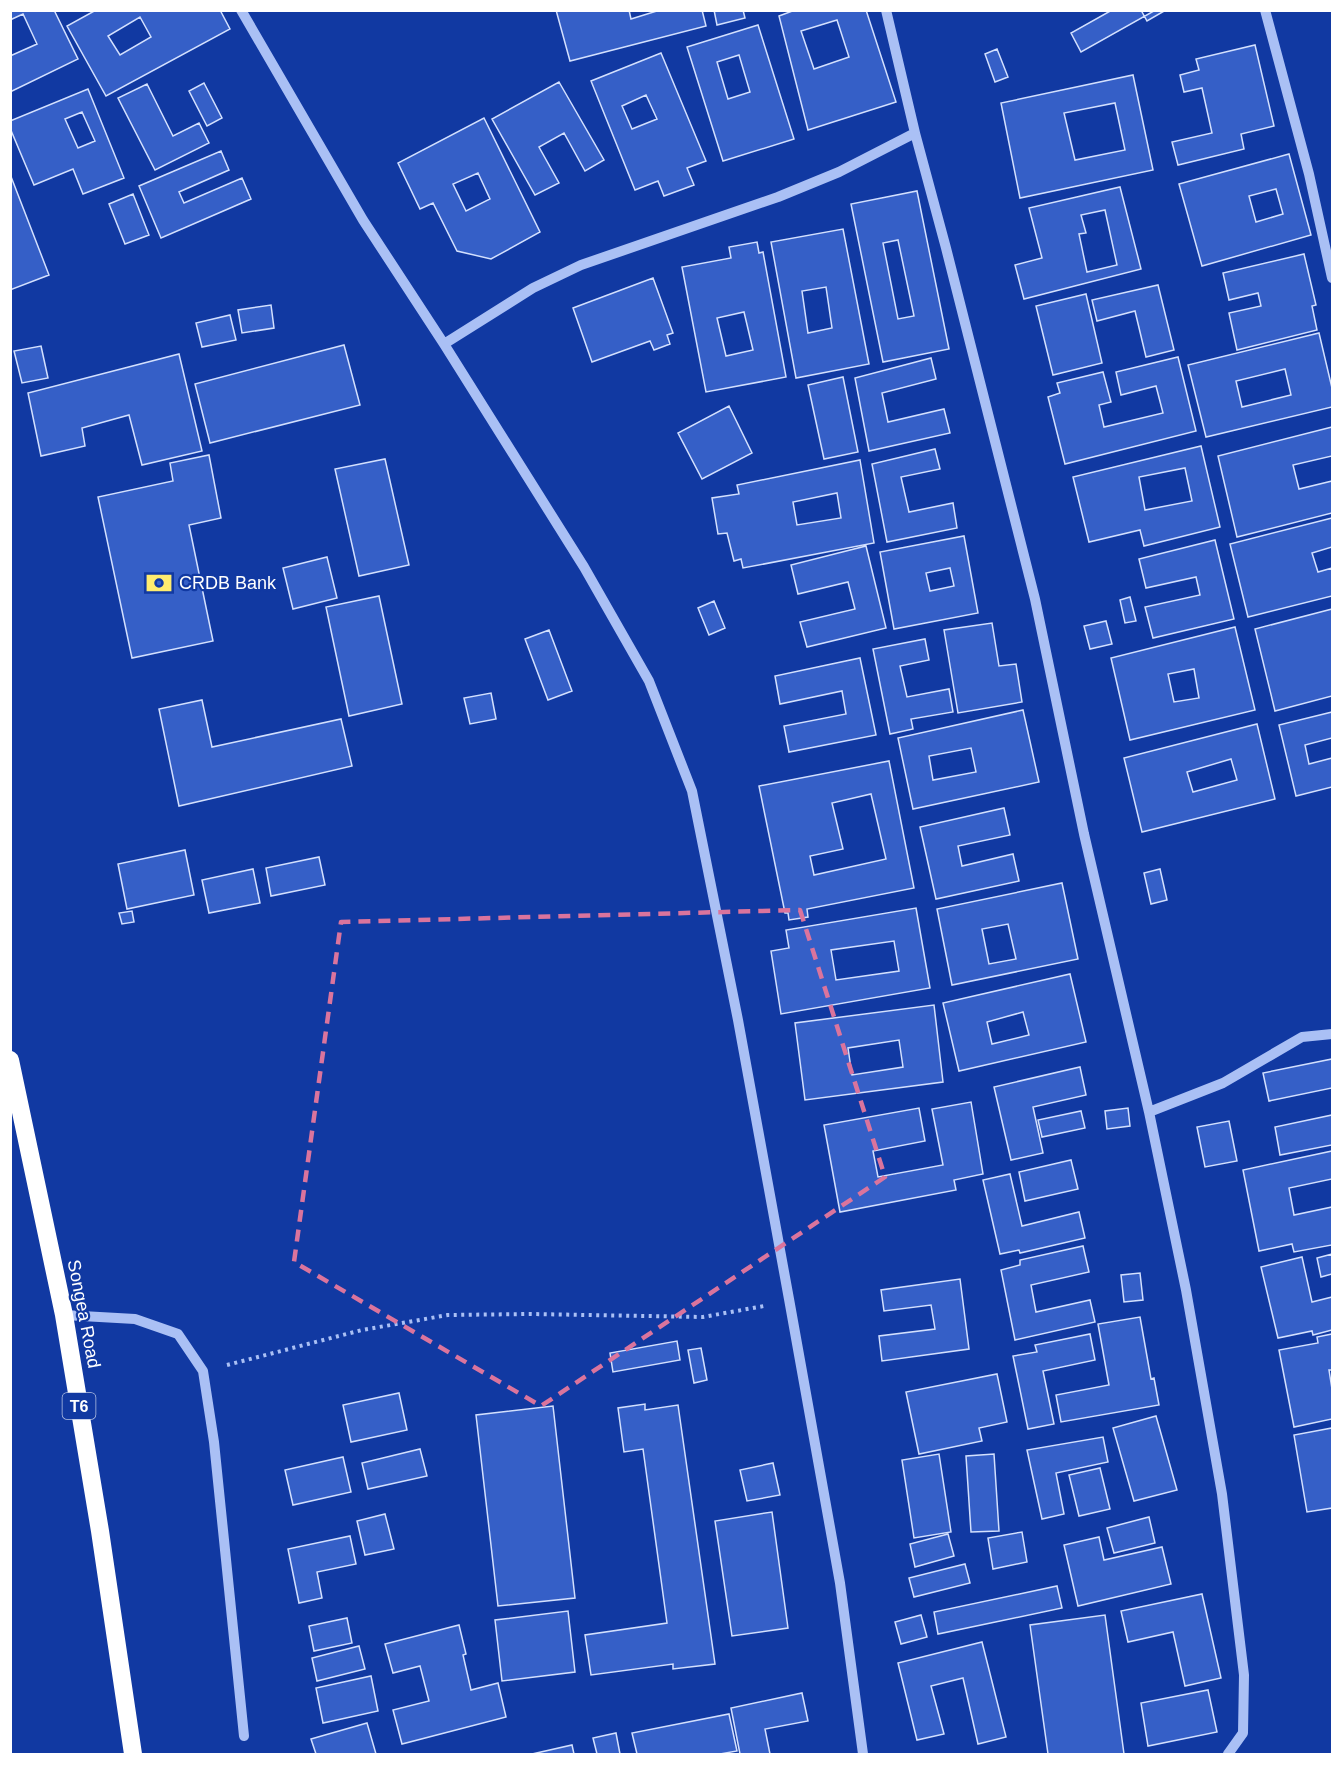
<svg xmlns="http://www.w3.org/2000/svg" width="1343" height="1765" font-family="Arial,sans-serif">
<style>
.building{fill:#355fc7;stroke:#d3e0fe;stroke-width:1.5;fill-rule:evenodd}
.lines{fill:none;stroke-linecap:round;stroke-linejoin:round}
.path{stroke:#aac0f5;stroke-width:4;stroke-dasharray:3 4.5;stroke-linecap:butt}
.minor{stroke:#aac0f5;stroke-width:10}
.highway{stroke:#fff;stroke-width:18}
.marked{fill:none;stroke:#da749d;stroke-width:4.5;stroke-dasharray:12 8;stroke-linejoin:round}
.labels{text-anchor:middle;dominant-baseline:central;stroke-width:4.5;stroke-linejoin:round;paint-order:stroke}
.shield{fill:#1139a2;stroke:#b8c4e3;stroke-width:1.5}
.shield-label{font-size:16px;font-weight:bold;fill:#fff}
.poi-label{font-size:18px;fill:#fff;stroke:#1139a2;text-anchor:start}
.street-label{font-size:18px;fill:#fff;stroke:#1139a2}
</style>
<rect width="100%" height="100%" fill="#1139a2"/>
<path class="building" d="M 10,10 L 54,10 L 78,59 L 10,92 L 10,56 L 37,44 L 23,14 L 10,20 Z
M 96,10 L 220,10 L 230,29 L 106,96 L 67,26 ZM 140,17 L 151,37 L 120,55 L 108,36 Z
M 556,10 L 629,10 L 631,19 L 660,10 L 702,10 L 706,26 L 570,61 Z
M 714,10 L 743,10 L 745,18 L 717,25 Z
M 795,10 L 866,10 L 896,102 L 808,130 L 779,16 ZM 837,20 L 849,57 L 814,69 L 801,31 Z
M 1112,10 L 1154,11 L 1081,52 L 1071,33 Z
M 1141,10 L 1166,10 L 1147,21 Z
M 758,25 L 794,139 L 723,161 L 687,47 ZM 739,55 L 750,92 L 728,99 L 717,62 Z
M 1255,45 L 1274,126 L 1241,134 L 1244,149 L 1178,165 L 1172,142 L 1212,133 L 1202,88 L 1184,92 L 1180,75 L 1199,70 L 1196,59 Z
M 997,49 L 1008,77 L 995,82 L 985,54 Z
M 661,53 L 706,161 L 687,168 L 694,185 L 664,196 L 658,181 L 635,190 L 591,81 ZM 646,95 L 657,119 L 632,129 L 622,106 Z
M 1133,75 L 1153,170 L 1020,198 L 1001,103 ZM 1115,103 L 1125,150 L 1075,160 L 1064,113 Z
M 559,82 L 604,160 L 585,171 L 564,133 L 539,147 L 559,183 L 535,195 L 492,119 Z
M 204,83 L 222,118 L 207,126 L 189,91 Z
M 147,84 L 173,136 L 199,123 L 209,143 L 155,170 L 118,98 Z
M 88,89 L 124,178 L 83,194 L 73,169 L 34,185 L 10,128 L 10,121 ZM 82,112 L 95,141 L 78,148 L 65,119 Z
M 484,118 L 540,232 L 491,259 L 457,251 L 433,203 L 420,209 L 398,163 ZM 478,173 L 490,199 L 466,211 L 453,184 Z
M 221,151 L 229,170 L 179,192 L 184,203 L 242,178 L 251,199 L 161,238 L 139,186 Z
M 1289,154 L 1311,235 L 1202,266 L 1179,184 ZM 1276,189 L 1283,214 L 1256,222 L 1249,196 Z
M 10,174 L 49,275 L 10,290 Z
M 1120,187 L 1141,269 L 1024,299 L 1015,265 L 1042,258 L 1029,208 ZM 1105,210 L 1117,265 L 1087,272 L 1079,234 L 1086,233 L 1081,215 Z
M 917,191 L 949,349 L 883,362 L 851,204 ZM 898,240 L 914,316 L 898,319 L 883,243 Z
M 133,194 L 149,235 L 125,244 L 109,204 Z
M 843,229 L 869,364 L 796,378 L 771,242 ZM 826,287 L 832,328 L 808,333 L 802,291 Z
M 757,242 L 759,253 L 763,252 L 786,377 L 706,392 L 682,267 L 731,258 L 729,247 ZM 744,312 L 753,350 L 726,356 L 717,318 Z
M 1304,254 L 1316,305 L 1312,306 L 1317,330 L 1237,350 L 1229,313 L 1261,306 L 1258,293 L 1229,300 L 1223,273 Z
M 653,278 L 673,333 L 667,335 L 670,344 L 654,350 L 650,341 L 592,362 L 573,308 Z
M 1158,285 L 1174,350 L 1146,357 L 1135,311 L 1097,321 L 1092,300 Z
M 1086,294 L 1102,363 L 1053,375 L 1036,306 Z
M 271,305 L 274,328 L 242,333 L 238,310 Z
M 230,315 L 236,340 L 202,347 L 196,323 Z
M 1319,333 L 1332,388 L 1332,407 L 1206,437 L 1188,365 ZM 1285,369 L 1291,395 L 1242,407 L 1236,381 Z
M 344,345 L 360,405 L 210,443 L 195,384 Z
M 41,346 L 48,378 L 22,383 L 14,351 Z
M 179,354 L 202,451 L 142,465 L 129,415 L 82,428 L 85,446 L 41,456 L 28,393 Z
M 1178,357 L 1196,431 L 1065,464 L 1048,397 L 1060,393 L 1057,383 L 1103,372 L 1111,402 L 1099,405 L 1104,427 L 1163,413 L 1156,386 L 1121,395 L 1116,372 Z
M 931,358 L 936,379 L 882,393 L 888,422 L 944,409 L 950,433 L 869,451 L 855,378 Z
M 843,377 L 858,452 L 824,459 L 808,385 Z
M 729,406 L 752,453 L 702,479 L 678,433 Z
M 1332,427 L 1332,456 L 1293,465 L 1299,489 L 1332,481 L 1332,513 L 1237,537 L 1218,456 Z
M 1201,446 L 1220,527 L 1144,546 L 1140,530 L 1089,542 L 1073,477 ZM 1185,468 L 1192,501 L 1145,510 L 1139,477 Z
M 935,449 L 940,469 L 901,477 L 909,512 L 953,503 L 957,528 L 887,542 L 872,464 Z
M 209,455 L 221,518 L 189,525 L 213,641 L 132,658 L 98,497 L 173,481 L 170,463 Z
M 385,459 L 409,565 L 359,576 L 335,469 Z
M 860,460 L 874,543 L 743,568 L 741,559 L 734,561 L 727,533 L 718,534 L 712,498 L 739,494 L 737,485 ZM 837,493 L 841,518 L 797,525 L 793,502 Z
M 1332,518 L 1332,547 L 1312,553 L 1318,572 L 1332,568 L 1332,596 L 1248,617 L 1230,544 Z
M 964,536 L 978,613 L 894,629 L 880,552 ZM 950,568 L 954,586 L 930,591 L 926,573 Z
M 1215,540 L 1234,619 L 1153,638 L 1145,607 L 1200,595 L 1196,577 L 1146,588 L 1139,559 Z
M 866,546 L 886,628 L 807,647 L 800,622 L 855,609 L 848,582 L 798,594 L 791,565 Z
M 327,557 L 337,598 L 293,609 L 283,568 Z
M 379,596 L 402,704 L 349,716 L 326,607 Z
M 1130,597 L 1136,621 L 1125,623 L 1120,600 Z
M 714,601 L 725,628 L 709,635 L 698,608 Z
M 1332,609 L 1332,696 L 1275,711 L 1255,629 Z
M 1106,621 L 1112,644 L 1090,649 L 1084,626 Z
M 992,623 L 999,666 L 1016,664 L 1022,702 L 958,713 L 944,630 Z
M 1235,627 L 1255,710 L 1130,740 L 1111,658 ZM 1194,669 L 1199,698 L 1174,702 L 1168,674 Z
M 549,630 L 572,691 L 548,700 L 525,639 Z
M 925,639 L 929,660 L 900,666 L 907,697 L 949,689 L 953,712 L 911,719 L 913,729 L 890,734 L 873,649 Z
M 860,658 L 876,735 L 789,752 L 784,726 L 846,714 L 842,691 L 780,704 L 775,676 Z
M 491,693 L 496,719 L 470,724 L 464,698 Z
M 202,700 L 212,747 L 341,719 L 352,766 L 179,806 L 159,709 Z
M 1023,710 L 1039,782 L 913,809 L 898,738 ZM 971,748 L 976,772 L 933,780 L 929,756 Z
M 1332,712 L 1332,738 L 1305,745 L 1309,764 L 1332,758 L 1332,787 L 1296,796 L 1279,725 Z
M 1257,724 L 1275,799 L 1142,832 L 1124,758 ZM 1231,759 L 1237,780 L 1193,792 L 1187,772 Z
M 889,761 L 914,888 L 807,909 L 808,917 L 789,920 L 788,913 L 785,913 L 759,786 ZM 871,794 L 886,859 L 814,875 L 810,856 L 843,849 L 832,803 Z
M 1004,808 L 1010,835 L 958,846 L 962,866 L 1013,854 L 1019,881 L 936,899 L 920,827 Z
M 185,850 L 194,895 L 127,909 L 118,864 Z
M 319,857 L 325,885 L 271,896 L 266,868 Z
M 253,869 L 260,903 L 209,913 L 202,880 Z
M 1160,869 L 1167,900 L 1151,904 L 1144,873 Z
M 1062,883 L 1078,959 L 952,985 L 937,909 ZM 1008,924 L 1016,959 L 989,964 L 982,929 Z
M 916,908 L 930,988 L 781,1014 L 771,951 L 789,948 L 786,930 ZM 894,941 L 899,971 L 836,980 L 831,950 Z
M 132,911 L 134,922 L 122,924 L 119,913 Z
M 1070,974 L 1086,1042 L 959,1071 L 943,1003 ZM 1023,1012 L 1029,1035 L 992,1044 L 987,1022 Z
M 934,1005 L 943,1082 L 805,1100 L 795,1023 ZM 899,1040 L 903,1067 L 852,1075 L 848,1048 Z
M 1332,1059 L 1332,1088 L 1269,1101 L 1263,1073 Z
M 1080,1067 L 1086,1095 L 1033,1107 L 1043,1153 L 1011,1160 L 994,1087 Z
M 971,1102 L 983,1174 L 954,1180 L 956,1190 L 840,1212 L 824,1125 L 919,1108 L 925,1141 L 873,1151 L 878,1177 L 943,1165 L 932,1109 Z
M 1128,1108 L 1130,1126 L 1107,1129 L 1105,1111 Z
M 1081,1111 L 1085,1128 L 1042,1137 L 1038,1120 Z
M 1332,1115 L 1332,1145 L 1280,1155 L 1275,1127 Z
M 1229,1121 L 1237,1161 L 1205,1167 L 1197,1127 Z
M 1332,1151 L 1332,1179 L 1289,1188 L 1294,1215 L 1332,1207 L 1332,1245 L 1294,1252 L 1292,1244 L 1259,1251 L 1243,1170 Z
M 1071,1160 L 1078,1189 L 1025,1201 L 1019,1172 Z
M 1010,1174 L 1022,1226 L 1079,1212 L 1085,1238 L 1020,1253 L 1019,1250 L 1000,1254 L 983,1180 Z
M 1083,1246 L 1089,1272 L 1031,1285 L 1036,1312 L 1090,1300 L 1095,1322 L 1015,1340 L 1001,1270 L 1020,1265 L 1020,1260 Z
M 1332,1254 L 1332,1274 L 1321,1277 L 1317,1258 Z
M 1302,1257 L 1312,1302 L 1332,1297 L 1332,1330 L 1313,1335 L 1312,1331 L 1278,1338 L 1261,1267 Z
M 1140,1273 L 1143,1300 L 1124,1302 L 1121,1275 Z
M 960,1279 L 969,1349 L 882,1361 L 879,1336 L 935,1329 L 931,1305 L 884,1311 L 881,1290 Z
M 1140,1317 L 1151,1379 L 1154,1378 L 1159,1405 L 1061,1422 L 1056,1395 L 1109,1385 L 1098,1324 Z
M 1090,1334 L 1095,1360 L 1043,1371 L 1054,1424 L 1028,1429 L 1013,1356 L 1037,1352 L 1035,1345 Z
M 1332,1334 L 1332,1370 L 1329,1370 L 1332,1389 L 1332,1419 L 1294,1427 L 1279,1350 L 1318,1343 L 1317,1337 Z
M 677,1341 L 680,1360 L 613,1372 L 610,1353 Z
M 701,1348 L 707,1380 L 694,1383 L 688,1350 Z
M 997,1374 L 1007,1422 L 979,1428 L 982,1441 L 919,1454 L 906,1392 Z
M 399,1393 L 407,1430 L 351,1442 L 343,1405 Z
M 645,1404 L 645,1410 L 678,1405 L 715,1664 L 673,1669 L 673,1664 L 591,1675 L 585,1635 L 667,1623 L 643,1449 L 624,1452 L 618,1408 Z
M 553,1406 L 575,1598 L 498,1606 L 476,1415 Z
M 1156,1416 L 1177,1490 L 1134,1501 L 1113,1428 Z
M 1332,1428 L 1332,1508 L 1307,1512 L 1294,1435 Z
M 1103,1437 L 1108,1462 L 1056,1473 L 1064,1514 L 1042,1519 L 1027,1450 Z
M 420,1449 L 427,1476 L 368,1489 L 362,1463 Z
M 939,1454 L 951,1532 L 914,1538 L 902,1460 Z
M 994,1454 L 999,1531 L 971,1532 L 966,1456 Z
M 343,1457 L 351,1492 L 293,1505 L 285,1470 Z
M 773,1463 L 780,1495 L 747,1501 L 740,1470 Z
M 1100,1468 L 1110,1509 L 1079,1516 L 1069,1475 Z
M 772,1512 L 788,1628 L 732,1636 L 715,1521 Z
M 385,1514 L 394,1549 L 365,1555 L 357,1521 Z
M 1149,1517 L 1155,1543 L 1114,1553 L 1107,1528 Z
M 1022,1532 L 1027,1562 L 993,1569 L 988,1538 Z
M 948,1534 L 954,1556 L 915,1567 L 910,1544 Z
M 350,1536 L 356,1564 L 317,1572 L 322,1598 L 299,1603 L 288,1549 Z
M 1099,1537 L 1104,1560 L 1162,1547 L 1171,1584 L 1078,1606 L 1064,1545 Z
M 965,1564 L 970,1583 L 914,1597 L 909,1578 Z
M 1057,1586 L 1062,1608 L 938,1634 L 934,1612 Z
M 1202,1594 L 1221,1678 L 1185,1686 L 1173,1632 L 1128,1642 L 1121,1611 Z
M 568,1611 L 575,1672 L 502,1681 L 495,1620 Z
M 921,1615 L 927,1637 L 901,1644 L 895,1622 Z
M 1105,1615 L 1124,1754 L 1048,1754 L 1030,1625 Z
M 347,1618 L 352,1643 L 314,1651 L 309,1626 Z
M 459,1625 L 466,1654 L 463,1655 L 471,1690 L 498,1683 L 506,1717 L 402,1744 L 393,1710 L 429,1701 L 420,1666 L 393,1673 L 385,1644 Z
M 982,1642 L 1006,1737 L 978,1744 L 963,1678 L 931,1686 L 944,1734 L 917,1740 L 898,1663 Z
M 359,1646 L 365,1669 L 317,1681 L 312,1658 Z
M 371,1676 L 378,1711 L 323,1723 L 316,1688 Z
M 1208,1690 L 1217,1732 L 1148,1746 L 1141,1703 Z
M 802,1693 L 808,1721 L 765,1729 L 770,1754 L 740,1754 L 731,1708 Z
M 729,1714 L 737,1751 L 720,1754 L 637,1754 L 632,1733 Z
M 367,1723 L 376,1754 L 316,1754 L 311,1739 Z
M 616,1733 L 620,1754 L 597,1754 L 593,1738 Z
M 572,1745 L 574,1754 L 532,1754 Z"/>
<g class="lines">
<path class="path" d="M 227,1365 L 362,1330 L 448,1315 L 531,1314 L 703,1317 L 764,1306"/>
<path class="minor" d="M 241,10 L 363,220 L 444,344 L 584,567 L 649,681 L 692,791 L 738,1020 L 789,1299 L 840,1583 L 863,1754
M 886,10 L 915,133 L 946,248 L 1035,599 L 1084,834 L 1149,1112 L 1186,1290 L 1222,1494 L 1244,1675 L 1243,1733 L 1228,1754
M 1265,10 L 1309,174 L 1332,278
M 444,344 L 533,288 L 581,265 L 778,197 L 839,172 L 915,133
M 1149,1112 L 1223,1083 L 1302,1037 L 1332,1034
M 64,1315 L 135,1319 L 178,1334 L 203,1371 L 214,1442 L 244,1736"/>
<path class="highway" d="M 10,1060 L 64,1315 L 100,1531 L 133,1754"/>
</g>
<path class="marked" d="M 800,910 L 885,1177 L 541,1406 L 294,1262 L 341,922 Z"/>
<defs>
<g id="bank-bare" transform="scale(2.07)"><path d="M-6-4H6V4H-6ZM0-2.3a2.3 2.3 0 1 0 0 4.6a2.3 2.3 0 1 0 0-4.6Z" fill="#ffec6f" stroke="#1139a2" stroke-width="2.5" paint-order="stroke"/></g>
</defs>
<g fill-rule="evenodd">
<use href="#bank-bare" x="159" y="583"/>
</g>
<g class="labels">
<rect class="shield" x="62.5" y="1393" width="33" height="26" rx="4.5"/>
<g class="shield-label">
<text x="79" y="1406">T6</text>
</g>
<g class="poi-label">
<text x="179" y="583">CRDB Bank</text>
</g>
<g class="street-label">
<text transform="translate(84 1314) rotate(79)">Songea Road</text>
</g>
</g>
<rect width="1343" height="1765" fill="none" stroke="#ffffff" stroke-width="24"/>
</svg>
